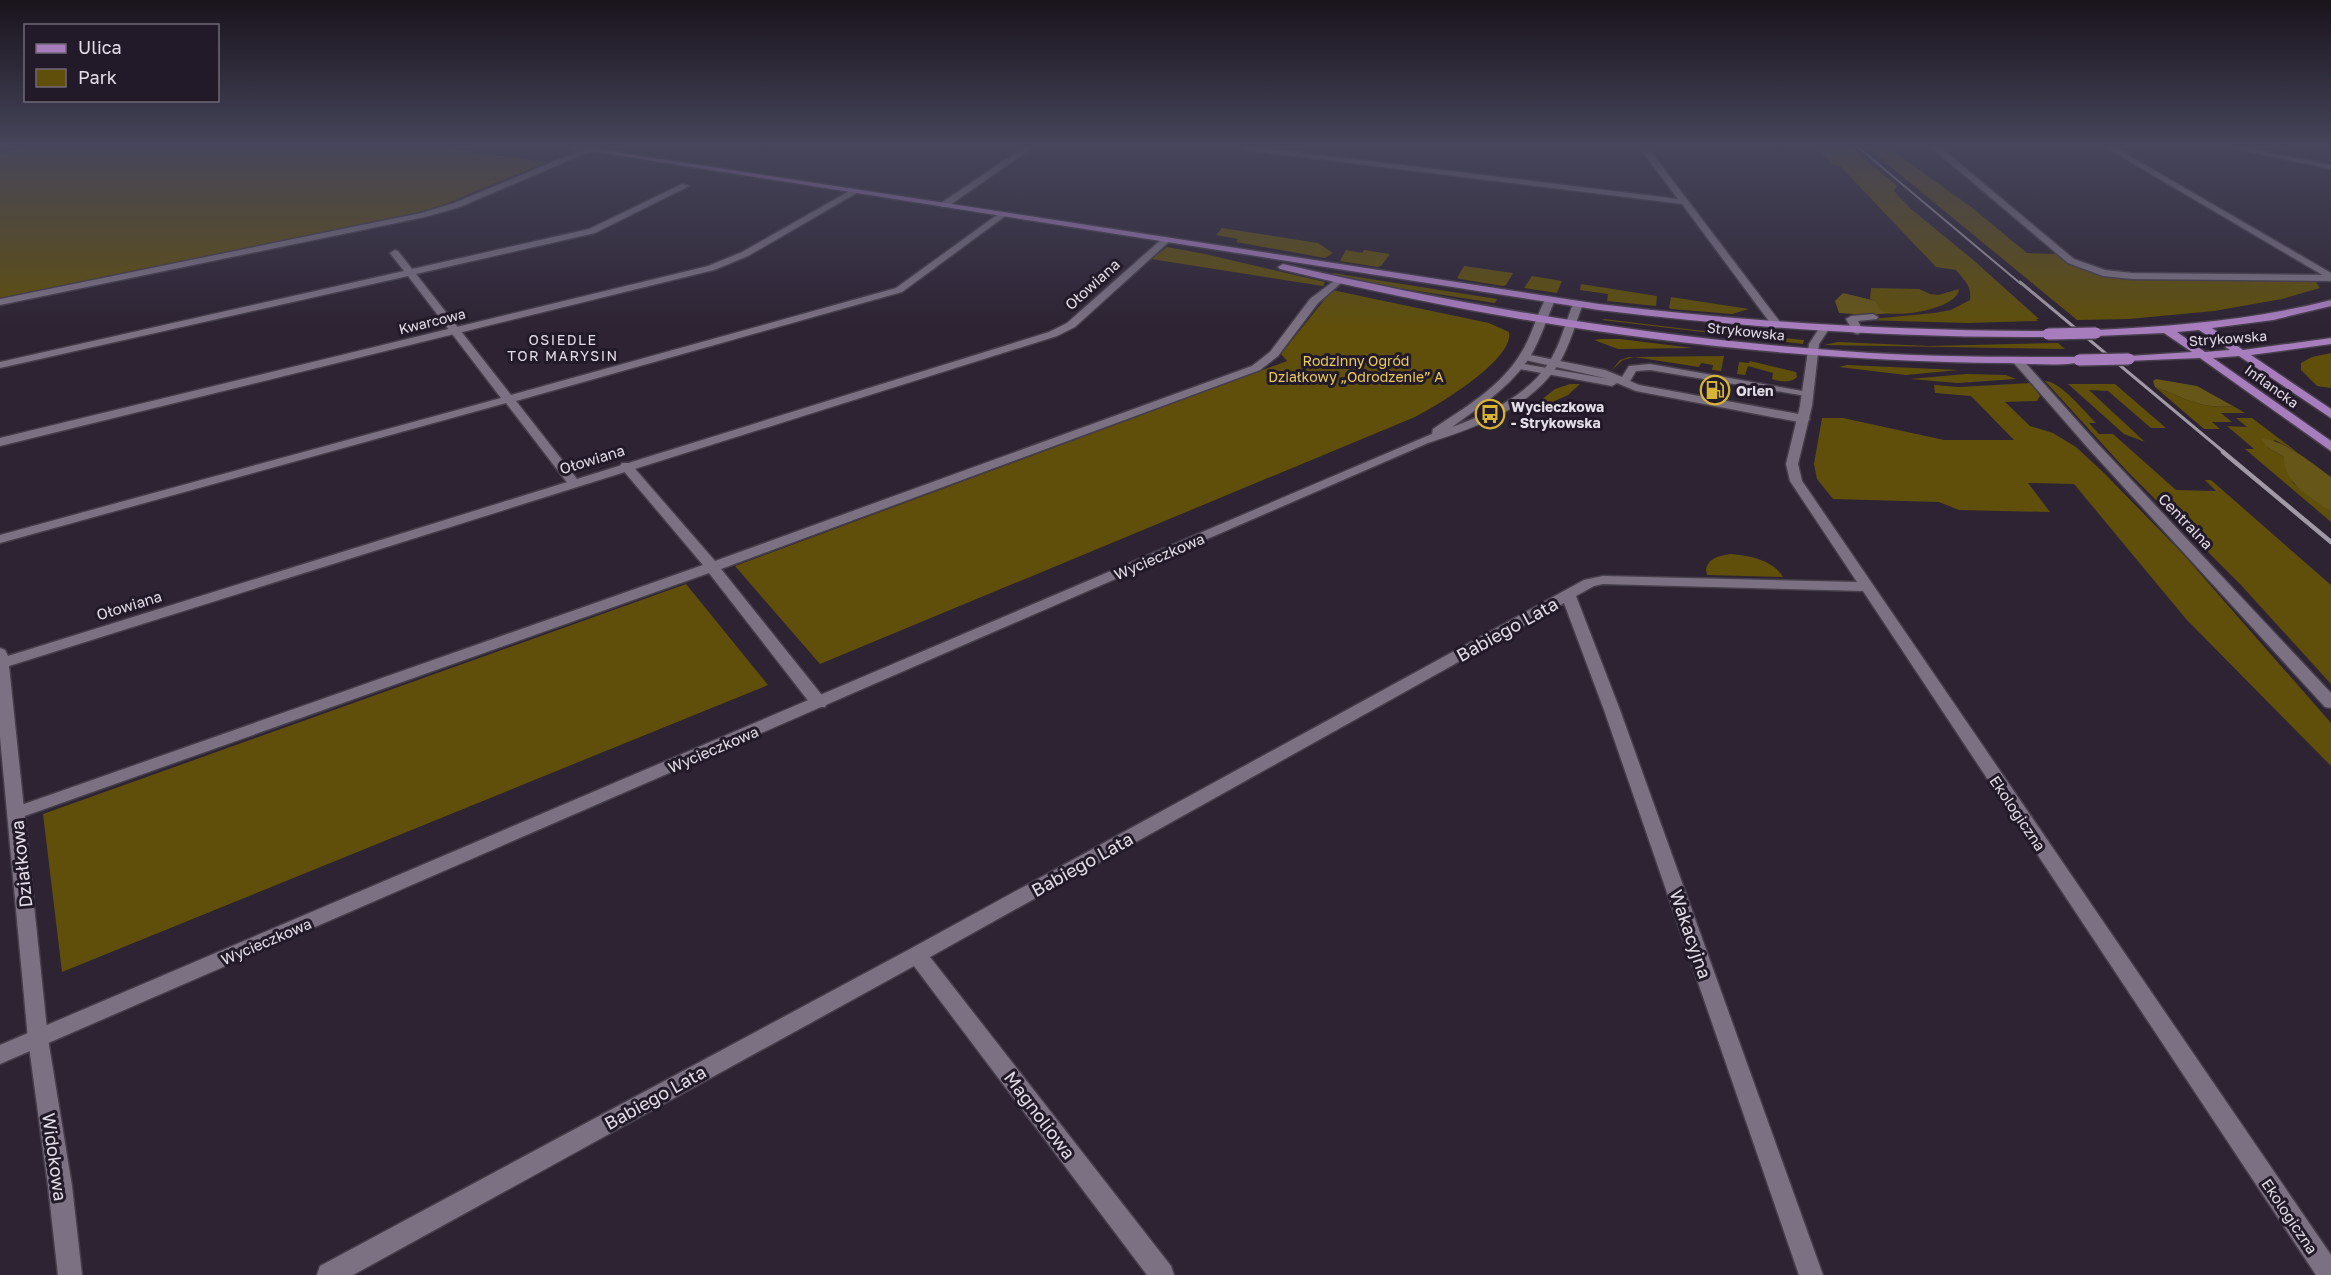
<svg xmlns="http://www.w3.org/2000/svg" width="2331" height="1275" font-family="'Golos Text',sans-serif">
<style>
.green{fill:#5f4f0b}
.forest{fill:#665617}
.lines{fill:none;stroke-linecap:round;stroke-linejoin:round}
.service-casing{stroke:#463e4b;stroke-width:3}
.minor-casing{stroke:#463e4b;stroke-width:3}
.tertiary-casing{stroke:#463e4b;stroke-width:3}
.primary-casing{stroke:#463e4b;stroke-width:3}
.service{fill:#7c7183;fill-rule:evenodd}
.minor{fill:#7c7183;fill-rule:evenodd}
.tertiary{fill:#7c7183;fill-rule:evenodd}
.primary{fill:#a77dbe;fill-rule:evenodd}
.rail-far2{stroke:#a199a5;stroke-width:2}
.rail-far1{stroke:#a199a5;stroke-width:3}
.rail{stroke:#a199a5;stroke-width:4.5}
.primary-bridge-casing{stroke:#463e4b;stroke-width:14;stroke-linecap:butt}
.primary-bridge{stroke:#a77dbe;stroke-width:11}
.labels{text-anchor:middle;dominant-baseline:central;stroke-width:6;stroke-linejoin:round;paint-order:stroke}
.far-street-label{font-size:14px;fill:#e3dde7;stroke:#231a29}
.far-neighbourhood-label{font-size:14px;letter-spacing:1.5px;fill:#e3dde7;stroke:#231a29}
.far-park-label{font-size:14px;fill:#eacb5d;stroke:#231a29}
.far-poi-label{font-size:14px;font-weight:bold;fill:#e3dde7;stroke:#231a29;text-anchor:start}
.street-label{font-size:15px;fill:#e3dde7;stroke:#231a29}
.near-street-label{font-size:18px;fill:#e3dde7;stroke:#231a29}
</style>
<rect width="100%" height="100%" fill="#2d2333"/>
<path class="green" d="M 27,148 L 442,148 L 547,162 L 443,205 L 408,216 L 0,298 L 0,153 Z
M 1820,148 L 1852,148 L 1897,186 L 1894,191 L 1911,209 L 1971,258 L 2039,319 L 2036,319 L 2038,321 L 1968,323 L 1861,320 L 1934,313 L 1951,310 L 1970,300 C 1972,286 1964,280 1956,270 L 1936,267 L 1840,166 L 1830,164 L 1832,163 L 1820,152 L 1822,149 Z
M 1868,148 L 1889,148 L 1971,207 L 2027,253 L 2057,254 L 2075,266 L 2100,274 L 2314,279 L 2320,288 L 2282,299 L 2214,311 L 2129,319 L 2077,320 Z
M 1222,228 L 1318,243 L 1333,253 L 1325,258 L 1236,242 L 1238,239 L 1216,235 Z
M 1167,247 L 1205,254 L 1325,282 L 1323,286 L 1151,259 Z
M 1346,250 L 1362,253 L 1364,250 L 1390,254 L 1381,266 L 1378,267 L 1340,261 Z
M 1464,266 L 1513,273 L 1506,285 L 1503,286 L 1460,279 L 1457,278 Z
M 1335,273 L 1345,275 L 1497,299 L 1495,303 L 1392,287 L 1332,274 Z
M 1532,276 L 1562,281 L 1557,293 L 1524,288 Z
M 1581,284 L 1657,296 L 1656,306 L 1607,301 L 1608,294 L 1580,290 Z
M 1871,288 L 1919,289 L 1930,294 L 1938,295 L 1959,289 C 1958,309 1898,318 1883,312 C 1878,310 1877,305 1876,301 L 1870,299 Z
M 1332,290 L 1489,323 L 1509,332 C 1515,359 1437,406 1415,417 L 820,664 L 735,566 L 1287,361 L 1281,354 Z
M 1671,297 L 1749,309 L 1732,314 L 1671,309 L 1669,308 Z
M 1604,319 L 1695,330 L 1804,340 L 1803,344 L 1602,320 Z
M 1601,339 L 1620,339 L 1693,348 L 1618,349 L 1594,340 Z
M 1838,342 L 1930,346 L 2058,343 L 2065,349 L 1824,345 Z
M 2331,353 L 2331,388 L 2317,386 L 2301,370 L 2301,363 L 2312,357 Z
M 1724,356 L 1721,371 L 1712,370 L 1713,365 L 1701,363 L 1699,367 L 1634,357 L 1623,360 L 1612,370 L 1620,360 L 1629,357 Z
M 1750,361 L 1796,372 L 1797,377 C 1791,383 1780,382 1772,379 L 1773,373 L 1748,366 L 1745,375 L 1737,374 L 1739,362 L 1749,363 Z
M 1847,365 L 1959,370 L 1906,375 L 1839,367 Z
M 1966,374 L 2006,375 L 2016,379 L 1957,383 L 1910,379 Z
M 2045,381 C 2060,381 2085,412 2096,423 L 2089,423 L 2099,434 L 2113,434 L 2176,490 L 2216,491 L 2205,480 L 2211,480 L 2331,585 L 2331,684 L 2240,584 L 2127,471 Z
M 2031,383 L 2040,396 L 2037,401 L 2005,402 L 2030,426 L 2053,433 L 2076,447 L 2104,473 L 2183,554 L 2331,723 L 2331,766 L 2186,619 L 2074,484 L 2028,483 L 2050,512 L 1959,510 L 1939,502 L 1833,499 L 1817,479 L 1814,464 L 1822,418 L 1843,418 L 1944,440 L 2014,440 L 1971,396 L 1935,393 L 1934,385 L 1959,387 Z
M 1570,384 L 1580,384 L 1568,395 L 1530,412 L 1527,411 L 1555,389 Z
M 2068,384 L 2115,384 L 2166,428 L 2151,428 L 2108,391 L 2089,390 L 2145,442 L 2124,434 Z
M 2155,387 C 2183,397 2202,410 2233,406 L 2245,413 L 2221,413 L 2232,422 L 2212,422 L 2220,429 L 2204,429 Z
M 2236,418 L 2252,418 L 2297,452 L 2275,440 L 2267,447 L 2284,457 L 2293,483 L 2331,512 L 2331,522 L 2245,449 L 2254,449 L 2227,426 L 2247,427 Z
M 1730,554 C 1748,555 1773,560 1783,577 L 1707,575 L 1706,570 C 1708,558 1719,556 1730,554 Z
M 686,584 L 768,685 L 62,972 L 43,814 Z"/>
<path class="forest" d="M 1843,293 L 1876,301 C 1879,311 1883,312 1893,313 L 1869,315 L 1839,313 L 1835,301 Z
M 2156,379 L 2197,386 L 2233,406 C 2202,410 2183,397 2155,387 L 2153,381 Z
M 2261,438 C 2288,442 2309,461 2331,477 L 2331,512 C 2312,497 2283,484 2284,457 L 2267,447 Z"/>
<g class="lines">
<g class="service-casing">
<path id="service" d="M 1932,148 L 1941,148 L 2074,259 L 2105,270 L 2132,273 L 2331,275 L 2331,281 L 2132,279 L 2103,276 L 2068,263 Z
M 2231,148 L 2246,148 L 2331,165 L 2331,169 Z
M 682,184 L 689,186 L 595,233 L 416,274 L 511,395 L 896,288 L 1001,212 L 1008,214 L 902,292 L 516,401 L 577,479 L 579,482 L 577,485 L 569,485 L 506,403 L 0,543 L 0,535 L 501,398 L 408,276 L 0,368 L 0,362 L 404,271 L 390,253 L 395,250 L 398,251 L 412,269 L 589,229 Z
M 1338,278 L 1341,279 L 1341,283 L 1318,303 L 1278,356 L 1260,370 L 721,569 L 825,699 L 827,703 L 825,707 L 813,707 L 709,573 L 22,817 L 16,819 L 10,817 L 7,813 L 10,809 L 703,565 L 622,469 L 620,466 L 622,463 L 630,463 L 715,561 L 1252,366 L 1270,352 L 1310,299 Z
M 1873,314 L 1878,317 L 1877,319 L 1858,321 L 1863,331 L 1858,334 L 1854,333 L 1846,319 L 1851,316 Z
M 1525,354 L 1605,370 L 1622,377 L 1629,366 L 1650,364 L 1808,392 L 1812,393 L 1812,397 L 1650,370 L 1636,371 L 1630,381 L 1639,385 L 1804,415 L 1810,419 L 1804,423 L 1636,391 L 1617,383 L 1612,386 L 1514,368 L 1513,366 L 1518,363 L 1609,379 L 1521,359 L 1521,355 Z"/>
</g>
<g class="minor-casing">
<path id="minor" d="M 586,148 L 593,150 L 460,207 L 425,217 L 0,305 L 0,299 L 421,213 L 454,203 Z
M 1023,148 L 1032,148 L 947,207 L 941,207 L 941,203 Z
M 1241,148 L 1262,148 L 1678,199 L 1640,148 L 1648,148 L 1783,326 L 1774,328 L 1682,204 L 1245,150 Z
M 2107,148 L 2116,148 L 2331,273 L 2331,280 Z
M 853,189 L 860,191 L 748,256 L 714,270 L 0,446 L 0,438 L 708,266 L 742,252 Z
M 1163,238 L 1171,240 L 1075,327 L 1057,336 L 9,666 L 48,1039 L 72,1186 L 82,1275 L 58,1275 L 48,1186 L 28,1039 L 0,737 L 0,648 L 5,650 L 8,656 L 1049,332 L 1067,323 Z
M 1824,326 L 1829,329 L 1819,344 L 1812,406 L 1798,464 L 1802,481 L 2331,1255 L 2331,1275 L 2316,1275 L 1863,591 L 1603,584 L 1594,586 L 1576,596 L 1620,710 L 1823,1275 L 1799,1275 L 1604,710 L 1564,603 L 930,957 L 1171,1266 L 1174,1275 L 1147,1275 L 914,966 L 353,1275 L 317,1275 L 320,1266 L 910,949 L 1584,580 L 1603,576 L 1857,582 L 1790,481 L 1786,464 L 1800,406 L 1809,344 L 1820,327 Z
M 2017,357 L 2021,358 L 2096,442 L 2331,693 L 2331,708 L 2325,707 L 2088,448 L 2013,362 L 2012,360 Z"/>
</g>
<g class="tertiary-casing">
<path id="tertiary" d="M 1546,298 L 1555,300 C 1547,318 1541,338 1531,355 C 1512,386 1481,406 1452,427 C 1488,414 1526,396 1548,364 C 1560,346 1565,324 1573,304 L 1582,302 L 1583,304 C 1575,324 1570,346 1558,365 C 1529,409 1476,427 1428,443 L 0,1064 L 0,1045 L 1432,434 L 1433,429 C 1464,408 1501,387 1521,353 C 1532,336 1536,316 1546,298 Z"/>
</g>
<g class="primary-casing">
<path id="primary" d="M 571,148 L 589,148 L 1599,304 C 1748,322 1898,331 2048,331 L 2053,334 L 2048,337 C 1897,338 1748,328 1599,310 Z
M 1283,264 C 1468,307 1654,338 1843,351 C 1922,357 2000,357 2079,357 L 2084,360 C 2075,368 2019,363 2004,363 C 1760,361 1517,327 1280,269 L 1278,267 Z
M 2331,300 L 2331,306 L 2273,320 L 2212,328 L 2243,350 L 2331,338 L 2331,344 L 2251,355 L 2331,409 L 2331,418 L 2239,356 L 2213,358 L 2331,441 L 2331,451 L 2200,358 L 2125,361 L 2124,359 L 2129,356 L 2192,352 L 2164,333 L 2096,336 L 2091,333 L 2096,330 C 2176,326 2253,320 2331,300 ZM 2199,330 L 2230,350 L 2205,352 L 2177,332 Z"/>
</g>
<use href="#service" class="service"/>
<use href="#minor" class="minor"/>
<use href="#tertiary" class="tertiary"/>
<use href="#primary" class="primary"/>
<path class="rail-far2" d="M 1859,148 L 2021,284"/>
<path class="rail-far1" d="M 2020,282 L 2225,453"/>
<path class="rail" d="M 2223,452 L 2331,542"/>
<g class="primary-bridge-casing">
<path id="primary-bridge" d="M 2048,334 L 2096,333
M 2079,360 L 2129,359"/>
</g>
<use href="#primary-bridge" class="primary-bridge"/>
</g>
<linearGradient id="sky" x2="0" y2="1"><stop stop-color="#19131c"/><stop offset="0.45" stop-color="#46455b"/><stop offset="1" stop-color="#46455b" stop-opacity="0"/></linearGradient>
<rect width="2331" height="326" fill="url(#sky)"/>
<defs>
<g id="fuel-ring" transform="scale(1.5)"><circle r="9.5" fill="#231a29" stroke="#d6b534" stroke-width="1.5"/><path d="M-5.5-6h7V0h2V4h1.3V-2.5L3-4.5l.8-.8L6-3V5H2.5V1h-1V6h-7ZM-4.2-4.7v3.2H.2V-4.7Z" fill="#d6b534"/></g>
<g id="bus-ring" transform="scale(1.5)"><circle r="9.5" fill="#231a29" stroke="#d6b534" stroke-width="1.5"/><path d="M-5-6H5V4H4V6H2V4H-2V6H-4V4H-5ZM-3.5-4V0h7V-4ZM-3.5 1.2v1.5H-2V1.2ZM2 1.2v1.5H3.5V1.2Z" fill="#d6b534"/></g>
</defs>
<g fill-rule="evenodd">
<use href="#fuel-ring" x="1715" y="390"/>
<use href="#bus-ring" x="1490" y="414"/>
</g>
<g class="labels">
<g class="far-street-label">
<text transform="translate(432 321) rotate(-14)">Kwarcowa</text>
<text transform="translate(1746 331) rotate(6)">Strykowska</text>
<text transform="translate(2228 338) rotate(-4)">Strykowska</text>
<text transform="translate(2272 386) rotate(36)">Inflancka</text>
</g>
<g class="far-neighbourhood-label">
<text x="563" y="339">OSIEDLE<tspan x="563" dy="16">TOR MARYSIN</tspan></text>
</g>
<g class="far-park-label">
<text x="1356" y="360">Rodzinny Ogród<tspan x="1356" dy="16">Działkowy „Odrodzenie” A</tspan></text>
</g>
<g class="far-poi-label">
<text x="1736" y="390">Orlen</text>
<text x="1511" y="406">Wycieczkowa<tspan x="1511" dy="16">- Strykowska</tspan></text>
</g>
<g class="street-label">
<text transform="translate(1092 284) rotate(-42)">Ołowiana</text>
<text transform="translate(592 459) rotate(-17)">Ołowiana</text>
<text transform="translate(2186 521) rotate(46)">Centralna</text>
<text transform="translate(1159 556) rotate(-23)">Wycieczkowa</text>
<text transform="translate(129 605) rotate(-17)">Ołowiana</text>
<text transform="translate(713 749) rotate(-23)">Wycieczkowa</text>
<text transform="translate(2018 813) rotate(56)">Ekologiczna</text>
<text transform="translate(266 941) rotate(-23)">Wycieczkowa</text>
<text transform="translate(2290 1216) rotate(56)">Ekologiczna</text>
</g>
<g class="near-street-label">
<text transform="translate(1507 629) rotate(-29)">Babiego Lata</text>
<text transform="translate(21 864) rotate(-96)">Działkowa</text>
<text transform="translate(1082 864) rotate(-29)">Babiego Lata</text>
<text transform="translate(1691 934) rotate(71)">Wakacyjna</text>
<text transform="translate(655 1097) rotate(-29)">Babiego Lata</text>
<text transform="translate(1040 1115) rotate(53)">Magnoliowa</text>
<text transform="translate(55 1157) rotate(82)">Widokowa</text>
</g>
</g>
<rect x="24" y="24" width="195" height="78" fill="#231a29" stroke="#706875" stroke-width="1.5"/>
<rect x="36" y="44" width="30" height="9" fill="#a77dbe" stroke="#706875" stroke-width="1.5"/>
<text x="78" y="54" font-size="18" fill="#e3dde7">Ulica</text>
<rect x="36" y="69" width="30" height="18" fill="#5f4f0b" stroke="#706875" stroke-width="1.5"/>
<text x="78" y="84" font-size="18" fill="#e3dde7">Park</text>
</svg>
